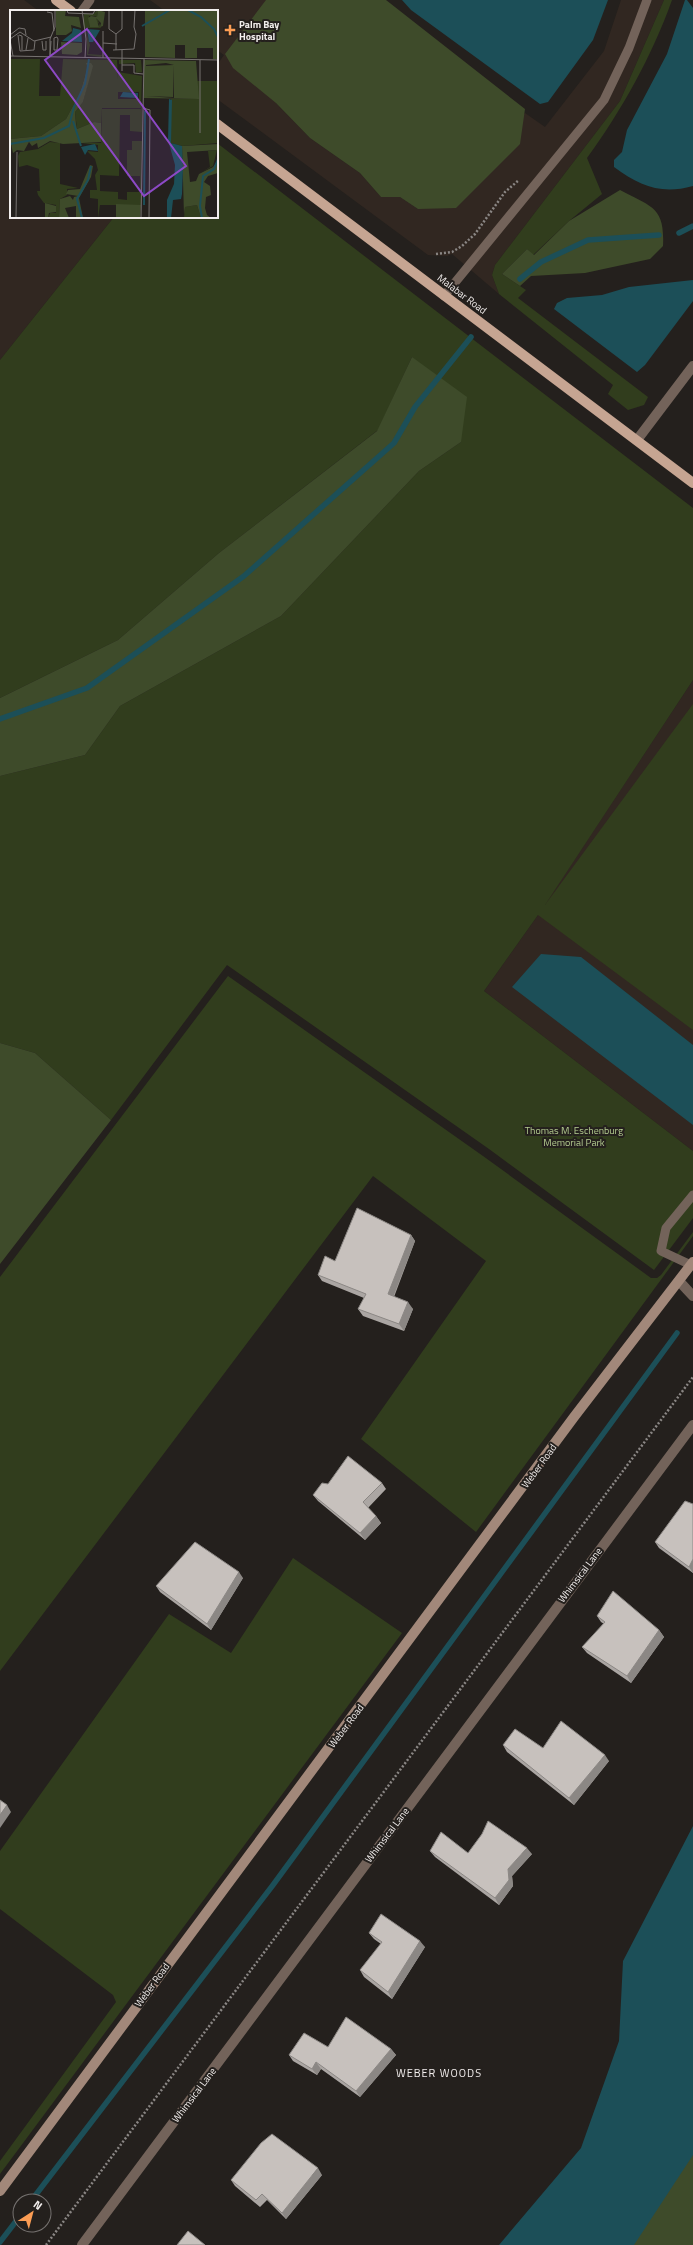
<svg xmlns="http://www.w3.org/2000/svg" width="693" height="2245" font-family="'Titillium Web',sans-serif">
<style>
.built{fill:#312721}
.green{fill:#313d1d}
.forest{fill:#3e4b2a}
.water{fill:#1c4f58}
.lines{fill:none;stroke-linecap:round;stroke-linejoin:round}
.stream{stroke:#1c4f58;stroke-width:5.5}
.path{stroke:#8a8684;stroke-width:2.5;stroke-dasharray:2 2;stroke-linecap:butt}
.lane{stroke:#73635a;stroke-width:9}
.street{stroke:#73635a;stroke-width:10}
.secondary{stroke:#a2887a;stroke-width:10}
.primary{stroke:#c6a592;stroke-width:10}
.wall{fill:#aba6a3}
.shaded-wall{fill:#8b8784}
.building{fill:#c7c1bd;stroke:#8b8784}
.poi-dot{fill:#fc9d54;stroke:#24201d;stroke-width:1.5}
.labels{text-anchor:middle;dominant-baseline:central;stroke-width:4;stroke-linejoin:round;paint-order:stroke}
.poi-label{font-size:10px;font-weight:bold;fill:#f2eeed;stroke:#24201d;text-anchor:start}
.street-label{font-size:10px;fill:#f2eeed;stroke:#24201d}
.park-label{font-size:10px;fill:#b4cc90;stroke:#24201d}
.neighbourhood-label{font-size:11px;letter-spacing:1px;fill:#f2eeed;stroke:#24201d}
.inset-river{fill:none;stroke:#1c4f58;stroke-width:2}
.inset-road{fill:none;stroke:#767270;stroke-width:1}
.view{fill:#8d49c6;fill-opacity:0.15;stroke:#8d49c6;stroke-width:2}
.inset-edge{fill:none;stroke:#f2eeed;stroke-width:2}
</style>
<rect width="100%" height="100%" fill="#24201d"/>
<path class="built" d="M 0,0 L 24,0 L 39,11 L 11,11 L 11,217 L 114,217 L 0,360 Z
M 150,0 L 266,0 L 276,103 L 310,138 L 360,173 L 381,197 L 400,197 L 418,209 L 525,113 L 545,127 L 604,51 L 621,0 L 664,0 L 620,101 L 495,265 L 492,275 L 499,294 L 452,254 L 447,256 L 428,255 L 217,99 L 217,65 L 224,55 L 217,50 L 217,11 L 165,11 Z
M 693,680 L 693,1151 L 484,991 L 538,915 Z"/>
<path class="green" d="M 664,0 L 672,0 C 652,56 622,110 587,158 L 602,194 L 569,221 L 533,255 L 527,249 L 502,274 L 526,290 L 518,298 L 648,397 L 644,405 L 628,410 L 608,394 L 613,385 L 499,294 L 492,275 L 495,265 L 620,101 Z
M 217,143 L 693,508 L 693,680 L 545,905 L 693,704 L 693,1030 L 538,915 L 484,991 L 693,1151 L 693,1218 L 654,1270 L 489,1149 L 227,965 L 111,1120 L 35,1053 L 0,1043 L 0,776 L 85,755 L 120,706 L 281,616 L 419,471 L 461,442 L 412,357 L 378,430 L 219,553 L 118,640 L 0,698 L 0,360 L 114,217 L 217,217 Z
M 228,976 L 483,1156 L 651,1278 L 657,1278 L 661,1275 L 693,1232 L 693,1236 L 476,1532 L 361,1439 L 486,1261 L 373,1176 L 0,1671 L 0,1277 Z
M 293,1558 L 402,1633 L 0,2174 L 0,2161 L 116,2002 L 113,1995 L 0,1909 L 0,1851 L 169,1614 L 231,1653 Z"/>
<path class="forest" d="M 266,0 L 386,0 L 525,109 L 520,144 L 456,208 L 418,209 L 400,197 L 381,197 L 360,173 L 310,138 L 276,103 L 233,68 L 225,54 Z
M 620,190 C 651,207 665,206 663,246 L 650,259 L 585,273 L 531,276 L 520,286 L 502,274 L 527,249 L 534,255 L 569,221 Z
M 412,357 L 467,397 L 461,442 L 419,471 L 281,616 L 120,706 L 85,755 L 0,776 L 0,698 L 118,640 L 219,553 L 377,431 Z
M 0,1043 L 35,1053 L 111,1120 L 0,1264 Z
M 693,2149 L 693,2245 L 628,2245 Z"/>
<path class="water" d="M 402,0 L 608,0 L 593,40 L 556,91 L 548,102 L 540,104 L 411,10 Z
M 685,0 L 687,0 L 693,8 L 693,186 C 661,195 640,186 614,167 L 614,160 L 622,152 L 627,130 L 667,54 Z
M 693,280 L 693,301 L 645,365 L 637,372 L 554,309 L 557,303 L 567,298 L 602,295 L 629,287 Z
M 541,954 L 581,957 L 693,1045 L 693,1125 L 512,987 Z
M 693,1826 L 693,2155 L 634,2245 L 499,2245 L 581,2148 L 619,2041 L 623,1961 Z"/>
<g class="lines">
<path class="stream" d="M 679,233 L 693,226
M 520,279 L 541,262 L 588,240 L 659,235
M 0,719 L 87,688 L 244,576 L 394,443 L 415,407 L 471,337
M 31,2201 L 273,1885 L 677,1333
M 0,2242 L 20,2216"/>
<path class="path" d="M 436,254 L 452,252 L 462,246 L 475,234 L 505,192 L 519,180
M 46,2245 L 693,1377"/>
<path class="lane" d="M 82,11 L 90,0
M 444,296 L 604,100 L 629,48 L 647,0
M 691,1265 L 661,1251 L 666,1228 L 693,1195"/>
<path class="street" d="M 637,440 L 693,366
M 679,1281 L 693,1296
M 82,2245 L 693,1425"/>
<path class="secondary" d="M 0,2191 L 574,1417 L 693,1262"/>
<path class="primary" d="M 56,0 L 71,11
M 217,124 L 693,483"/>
</g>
<path class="wall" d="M 411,1235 L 415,1241 L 394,1297 L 413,1309 L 404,1331 L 363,1316 L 358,1309 L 364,1298 L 322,1281 L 318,1275 L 335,1261 Z
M 382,1483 L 386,1489 L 368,1508 L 376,1516 L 381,1523 L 365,1540 L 318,1501 L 313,1495 L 328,1484 Z
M 693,1504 L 693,1573 L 659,1548 L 655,1542 Z
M 243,1578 L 211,1630 L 160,1592 L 156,1586 Z
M 597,1616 L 659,1630 L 664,1637 L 631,1683 L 587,1653 L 582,1647 L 604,1624 L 601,1622 Z
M 503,1745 L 543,1748 L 609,1761 L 574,1805 L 507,1752 Z
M 430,1851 L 468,1853 L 532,1854 L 512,1876 L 513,1886 L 499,1905 L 435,1857 Z
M 369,1933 L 425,1947 L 392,1999 L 364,1977 L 360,1970 L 381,1944 L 374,1939 Z
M 328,2047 L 391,2049 L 396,2055 L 360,2097 L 321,2069 L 317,2075 L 293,2061 L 289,2055 Z
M 322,2175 L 286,2219 L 267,2200 L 260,2207 L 235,2186 L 231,2180 Z"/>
<path class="shaded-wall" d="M 411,1235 L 415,1241 L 392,1300 L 388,1294 Z
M 408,1302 L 413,1309 L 404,1331 L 399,1324 Z
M 376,1516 L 381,1523 L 365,1540 L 360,1533 Z
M 693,1559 L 693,1573 L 689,1567 Z
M 239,1572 L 243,1578 L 211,1630 L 207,1624 Z
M 659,1630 L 664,1637 L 631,1683 L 627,1676 Z
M 605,1755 L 609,1761 L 574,1805 L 569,1798 Z
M 7,1805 L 11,1812 L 0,1828 L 0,1815 Z
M 527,1848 L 532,1854 L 512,1876 L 513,1886 L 499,1905 L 495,1898 L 508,1869 Z
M 420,1941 L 425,1947 L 392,1999 L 388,1992 Z
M 391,2049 L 396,2055 L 360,2097 L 356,2091 Z
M 316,2062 L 321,2069 L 317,2075 L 312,2069 Z
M 318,2168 L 322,2175 L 286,2219 L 282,2213 Z"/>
<path class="building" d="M 357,1208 L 411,1235 L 388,1294 L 408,1302 L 399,1324 L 358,1309 L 366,1294 L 318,1275 L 325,1256 L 335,1261 Z
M 348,1456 L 382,1483 L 363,1502 L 376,1516 L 360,1533 L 313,1495 L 322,1483 L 328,1484 Z
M 685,1501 L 693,1504 L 693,1559 L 689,1567 L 655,1542 Z
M 195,1542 L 239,1572 L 207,1624 L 156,1586 Z
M 613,1591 L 659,1630 L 627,1676 L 582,1647 L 605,1622 L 597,1616 Z
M 561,1721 L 605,1755 L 569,1798 L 503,1745 L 515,1729 L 543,1748 Z
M 0,1800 L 7,1805 L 0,1815 Z
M 488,1821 L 527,1848 L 508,1869 L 509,1880 L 495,1898 L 430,1851 L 441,1832 L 468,1853 L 482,1834 Z
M 381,1914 L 420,1941 L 388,1992 L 360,1970 L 382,1942 L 369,1933 Z
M 346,2017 L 391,2049 L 356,2091 L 316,2062 L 312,2069 L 289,2055 L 304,2033 L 328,2047 Z
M 272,2134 L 318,2168 L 282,2213 L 262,2194 L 256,2200 L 231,2180 L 261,2143 Z
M 188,2231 L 205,2245 L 177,2245 Z"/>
<path class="poi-dot" d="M228 24h4v4h4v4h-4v4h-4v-4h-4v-4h4z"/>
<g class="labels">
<g class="poi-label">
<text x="239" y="24">Palm Bay<tspan x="239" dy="12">Hospital</tspan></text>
</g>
<g class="street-label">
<text transform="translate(462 294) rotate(37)">Malabar Road</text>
<text transform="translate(539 1466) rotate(-54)">Weber Road</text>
<text transform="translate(580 1575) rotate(-53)">Whimsical Lane</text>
<text transform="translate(346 1726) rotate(-53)">Weber Road</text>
<text transform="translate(387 1835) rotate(-53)">Whimsical Lane</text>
<text transform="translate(152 1985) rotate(-54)">Weber Road</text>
<text transform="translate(194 2095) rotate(-53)">Whimsical Lane</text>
</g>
<g class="park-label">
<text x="574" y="1130">Thomas M. Eschenburg<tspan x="574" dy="12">Memorial Park</tspan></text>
</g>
<g class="neighbourhood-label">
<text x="439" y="2073">WEBER WOODS</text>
</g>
</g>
<g transform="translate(10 10)">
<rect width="208" height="208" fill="#24201d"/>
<path d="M 88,0 L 87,8 L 91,18 L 75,18 L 80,35 L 78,44 L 92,45 L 91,47 L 77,45 L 77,29 L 73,13 L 74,4 L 83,4 ZM 79,6 L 86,6 L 86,14 L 89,13 L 89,17 L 80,17 ZM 0,49 L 30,49 L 29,86 L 50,86 L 53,49 L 107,50 L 108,70 L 108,62 L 132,66 L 131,98 L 92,98 L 91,113 L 84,112 L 67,119 L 65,102 L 73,92 L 82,56 L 76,54 L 77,59 L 70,83 L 56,109 L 31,126 L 0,129 ZM 108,82 L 129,82 L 129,89 L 108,89 ZM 109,50 L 131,50 L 132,62 L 126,63 L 125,53 L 109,54 ZM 187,71 L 207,71 L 208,133 L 172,136 L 161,133 L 161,89 L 188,89 ZM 132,90 L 132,122 L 120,121 L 120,105 L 110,105 L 109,166 L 90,165 L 90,181 L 108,182 L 108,189 L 117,190 L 117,182 L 130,182 L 130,166 L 117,166 L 117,140 L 122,140 L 122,131 L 132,131 L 131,195 L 90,195 L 88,208 L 88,189 L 80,188 L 80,180 L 87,180 L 85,165 L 88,160 L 85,149 L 77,141 L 88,142 L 88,135 L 72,133 L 91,133 L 92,99 L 131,99 ZM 40,132 L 50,133 L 50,174 L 68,178 L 57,179 L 57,185 L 50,189 L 49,207 L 38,208 L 40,203 L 46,203 L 46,195 L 34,193 L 28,185 L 27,181 L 30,181 L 29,159 L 17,155 L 9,157 L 8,146 L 10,142 L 28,139 ZM 207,140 L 203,156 L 192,162 L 200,157 L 198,141 ZM 187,195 L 191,208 L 174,208 L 175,197 Z" fill="#313d1d" fill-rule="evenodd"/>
<path d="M 46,0 L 56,0 L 55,6 L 69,7 L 71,18 L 61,15 L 62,21 L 56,25 L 46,25 ZM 88,0 L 95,2 L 93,16 L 90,17 L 91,13 L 86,8 L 89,17 L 80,17 L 78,8 L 81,6 L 87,7 ZM 135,0 L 208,0 L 208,49 L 203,49 L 203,38 L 187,38 L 187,48 L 175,48 L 175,35 L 165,35 L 165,48 L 135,47 ZM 51,32 L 72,33 L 72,42 L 67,45 L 52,44 ZM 134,50 L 186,51 L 189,89 L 134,88 ZM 156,53 L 164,55 L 164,88 L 136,86 L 136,55 ZM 76,53 L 81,53 L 83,56 L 73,92 L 65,102 L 66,114 L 67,119 L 84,112 L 91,113 L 91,132 L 53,134 L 40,131 L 28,138 L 27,133 L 22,136 L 19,132 L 14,141 L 7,140 L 3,143 L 0,129 L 31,126 L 56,109 L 70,83 L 77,59 ZM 164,55 L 163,87 L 136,86 L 136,56 ZM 208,134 L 208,140 L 177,142 L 180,172 L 186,171 L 189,164 L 203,157 L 208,150 L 208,163 L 198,166 L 194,172 L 200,176 L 201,185 L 196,187 L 195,198 L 197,205 L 201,208 L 191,208 L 187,195 L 175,197 L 174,205 L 172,136 ZM 80,155 L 83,156 L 81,167 L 69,188 L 73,208 L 66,208 L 66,196 L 55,198 L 59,208 L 49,208 L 50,189 L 60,186 L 63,190 L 64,187 L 68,186 L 56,184 L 58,180 L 70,179 ZM 35,193 L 46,196 L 46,202 L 39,203 L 38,208 L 35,208 ZM 106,194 L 131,195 L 130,208 L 106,208 Z" fill="#3e4b2a" fill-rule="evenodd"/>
<path d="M 63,18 L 71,20 L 72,32 L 52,31 L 62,23 ZM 77,19 L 90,20 L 83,32 L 79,32 ZM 113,82 L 128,83 L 128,88 L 110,87 ZM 159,89 L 162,90 L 161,133 L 172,136 L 173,159 L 172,184 L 171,189 L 163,190 L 161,208 L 157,208 L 157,190 L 164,174 L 165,155 L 158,130 ZM 85,134 L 88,141 L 78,140 L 75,145 L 71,137 Z" fill="#1c4f58"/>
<path class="inset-river" d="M 178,0 L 191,7 L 204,19 L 208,27M 132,16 L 160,0M 63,111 L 71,136M 0,134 L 34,128 L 59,116 L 64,97 L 75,74 L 79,49M 134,195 L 135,101M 72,208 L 67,189 L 78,170 L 81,156M 192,208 L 190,196 L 193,166 L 204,159 L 208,149"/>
<path class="inset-road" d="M 57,0 L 58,3 L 83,4 L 85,0M 72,0 L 76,29 L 75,48M 99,0 L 99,19 L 106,24 L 106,40M 37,2 L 42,3 L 44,21M 93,21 L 93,48M 106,24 L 112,19 L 112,0M 0,25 L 9,18 L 15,19 L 16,25M 8,25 L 10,41 L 24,40 L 25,31M 9,25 L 12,26 L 12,40M 47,27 L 48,29 L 47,40 L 44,40 L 44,28 ZM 0,29 L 10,22 L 24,31 L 41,27M 0,30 L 3,46M 32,31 L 33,40 L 36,40 L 36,31M 93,33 L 107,34M 16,40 L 18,28M 103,40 L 124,39 L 126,24 L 124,17 L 125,0M 40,45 L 40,29 L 45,17 L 45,0M 0,46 L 208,50M 40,46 L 41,31M 112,55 L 112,40M 112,61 L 112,55 L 124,55 L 124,63 L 133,64M 133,98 L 140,100 L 139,208M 190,123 L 190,50M 6,208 L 7,142M 131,208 L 134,49"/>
<path class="view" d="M 77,19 L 176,156 L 134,186 L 35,50 Z"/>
<rect width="208" height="208" class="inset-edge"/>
</g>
<g transform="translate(32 2213) rotate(36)"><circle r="19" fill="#24201d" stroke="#767270"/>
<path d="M0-3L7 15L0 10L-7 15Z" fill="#fc9d54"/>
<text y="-6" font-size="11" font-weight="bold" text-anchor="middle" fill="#f2eeed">N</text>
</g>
</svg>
